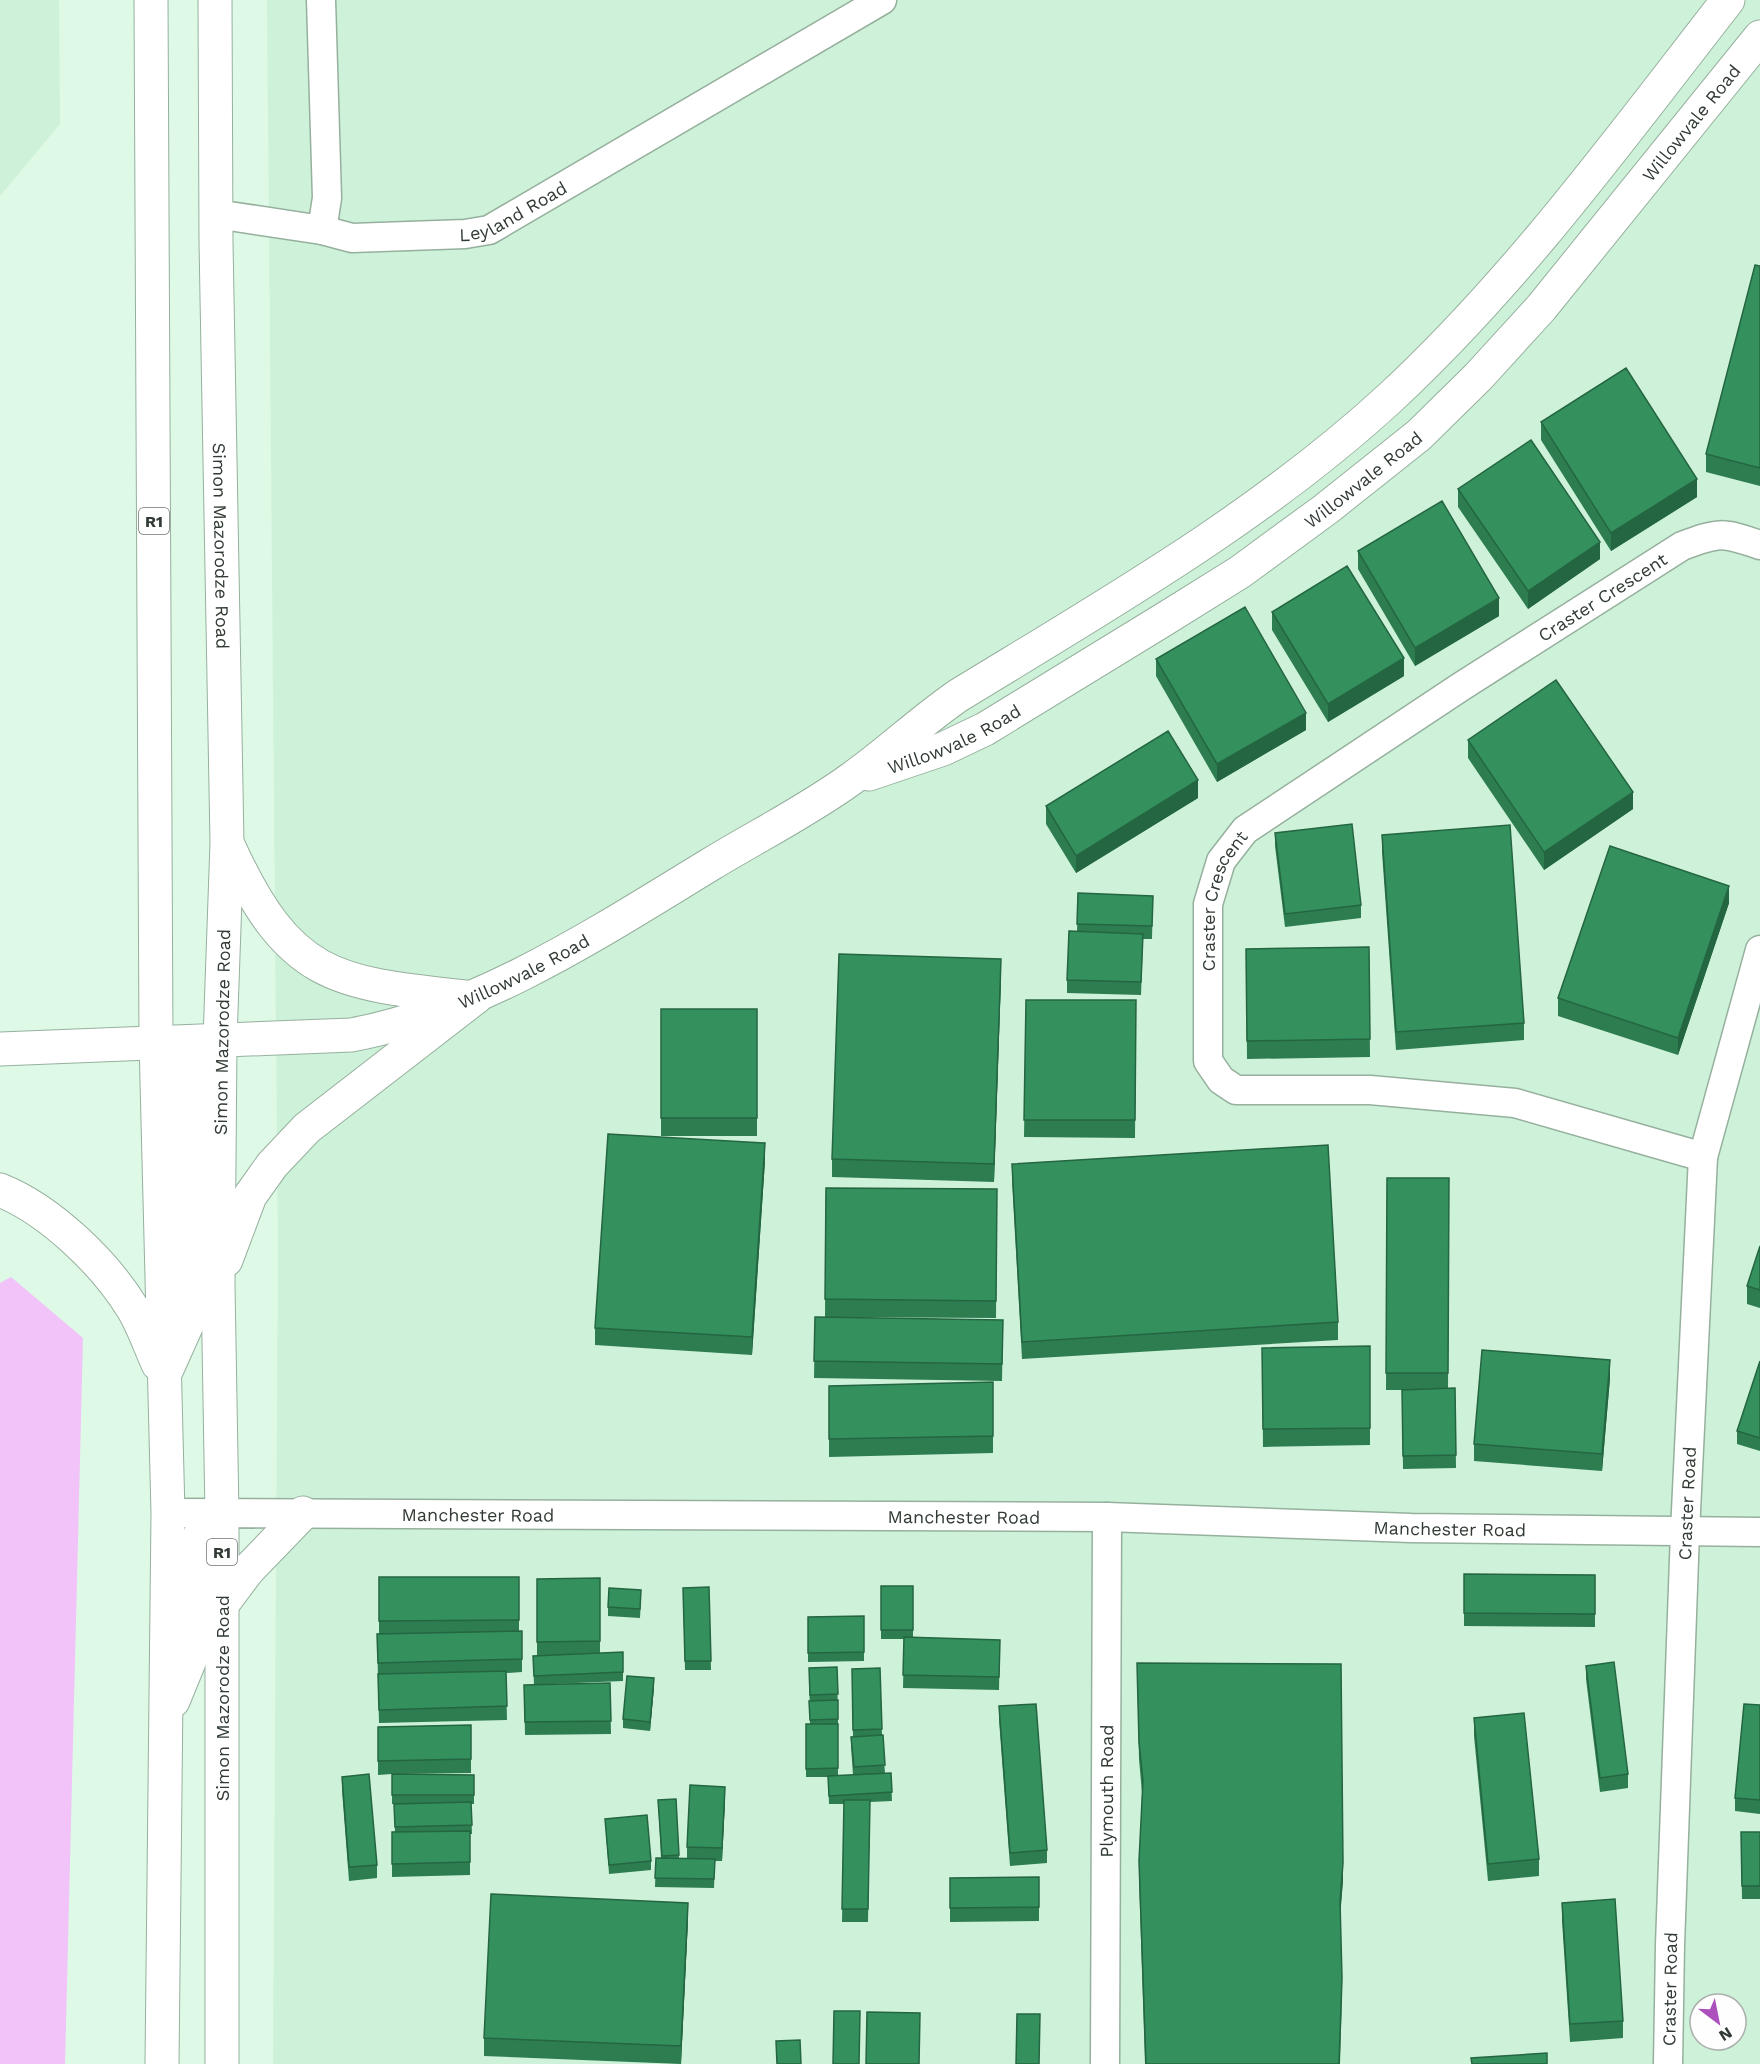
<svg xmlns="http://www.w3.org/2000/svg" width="1760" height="2064" font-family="'Work Sans',sans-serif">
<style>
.built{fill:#cef1d9;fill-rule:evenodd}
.green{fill:#f1c3f9}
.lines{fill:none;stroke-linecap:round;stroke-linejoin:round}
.minor-casing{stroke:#96b09e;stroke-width:31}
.major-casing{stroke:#96b09e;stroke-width:35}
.highway-casing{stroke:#96b09e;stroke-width:35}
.minor{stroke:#fff;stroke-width:28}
.major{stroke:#fff;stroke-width:33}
.highway{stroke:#fff;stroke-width:33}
.wall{fill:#2d7d50}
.shaded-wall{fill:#246641}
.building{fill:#34915d;stroke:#246641;stroke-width:1.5}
.labels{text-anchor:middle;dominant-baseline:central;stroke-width:6;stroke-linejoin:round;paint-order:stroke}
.shield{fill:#fefefe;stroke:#6e7671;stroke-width:1.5}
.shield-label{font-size:16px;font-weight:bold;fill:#313b34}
.street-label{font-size:18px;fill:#313b34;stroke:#fefefe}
</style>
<rect width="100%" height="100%" fill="#def9e6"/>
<path class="built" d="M 0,0 L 59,0 L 60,124 L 0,196 Z
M 267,0 L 1760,0 L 1760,2064 L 273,2064 L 278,1256 ZM 1700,2004 L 1736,2004 L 1736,2040 L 1700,2040 Z"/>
<path class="green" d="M 11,1277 L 83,1338 L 65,2064 L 0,2064 L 0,1283 Z"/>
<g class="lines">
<g class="minor-casing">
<g id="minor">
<path id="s1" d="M 321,0 L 327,198 L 322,230 L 352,238 L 465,234 L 489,230 L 882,0"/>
<path d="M 216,214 L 322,230"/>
<path id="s2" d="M 1703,1157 L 1515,1103 L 1370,1090 L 1236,1090 L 1221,1080 L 1208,1061 L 1208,904 L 1221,861 L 1245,830 L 1462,686 L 1682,546 C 1719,532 1722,532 1760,545"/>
<path id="s3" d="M 168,1513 L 1107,1517 L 1411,1528 L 1760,1532"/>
<path id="s4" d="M 1105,2064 L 1107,1517"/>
<path id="s5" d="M 1668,2064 L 1670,1945 L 1685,1532 L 1703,1157 L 1760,950"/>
</g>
</g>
<g class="major-casing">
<g id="major">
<path id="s6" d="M 869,774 L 943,749 L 985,729 L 1163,620 L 1240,572 L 1326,509 L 1419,435 L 1478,377 L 1541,308 L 1760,37"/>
<path id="s7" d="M 0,1049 L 351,1035 C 478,1012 601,931 711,864 C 757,836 807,811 851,779 C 888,753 921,721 959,695 C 1108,604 1262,516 1391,397 C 1518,279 1622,136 1728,0"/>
</g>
</g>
<g class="highway-casing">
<g id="highway">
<path d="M 151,0 L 156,1042 L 168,1513 L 162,2064"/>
<path id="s8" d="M 215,0 L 216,242 L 227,843 L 220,1040 L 218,1285 L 222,1515 L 222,2064"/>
<path d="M 229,847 C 291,983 338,983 475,998"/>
<path d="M 0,1190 C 50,1210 105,1263 133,1309 C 143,1326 150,1346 158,1364"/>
<path d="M 226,1260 L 250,1196 L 272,1165 L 307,1128 L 475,998"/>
<path d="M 167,1369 L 189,1320 L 189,1042"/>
<path d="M 221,1606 L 248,1570 L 303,1513"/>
<path d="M 173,1701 L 198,1640 L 199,1537 L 222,1515"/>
</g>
</g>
<use href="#minor" class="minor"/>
<use href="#major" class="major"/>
<use href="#highway" class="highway"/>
</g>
<path class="wall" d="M 1760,266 L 1760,486 L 1706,472 L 1706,454 Z
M 1541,422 L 1697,497 L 1611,551 L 1541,440 Z
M 1458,489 L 1600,559 L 1528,609 L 1458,507 Z
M 1358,551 L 1499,616 L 1415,666 L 1358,569 Z
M 1272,612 L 1404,676 L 1328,722 L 1272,630 Z
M 1156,659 L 1306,730 L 1217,782 L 1156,676 Z
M 1468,740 L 1633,809 L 1544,870 L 1468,758 Z
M 1198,798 L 1076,873 L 1046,824 L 1046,806 Z
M 1275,833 L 1361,905 L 1361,918 L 1285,927 L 1275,846 Z
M 1382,835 L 1524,1023 L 1524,1040 L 1396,1050 L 1382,852 Z
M 1078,893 L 1153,896 L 1152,939 L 1143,939 L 1141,995 L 1067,993 L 1067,980 L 1077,932 Z
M 1729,903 L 1678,1055 L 1558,1016 L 1558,998 Z
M 1369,947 L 1370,1057 L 1247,1059 L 1246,949 Z
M 1001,977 L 994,1182 L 832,1177 L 832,1159 Z
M 1026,1000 L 1136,1000 L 1135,1138 L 1024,1137 Z
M 661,1009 L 757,1009 L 757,1136 L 661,1136 Z
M 765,1161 L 752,1355 L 595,1345 L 595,1328 Z
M 1012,1164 L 1338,1322 L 1338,1340 L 1022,1359 L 1012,1181 Z
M 1387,1178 L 1449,1178 L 1448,1389 L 1455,1388 L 1456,1468 L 1403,1469 L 1402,1390 L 1386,1390 Z
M 826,1188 L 997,1189 L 996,1318 L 825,1317 Z
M 1760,1246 L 1760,1308 L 1747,1304 L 1747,1286 Z
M 815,1317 L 1003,1320 L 1002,1381 L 814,1378 Z
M 1370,1346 L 1370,1445 L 1263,1447 L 1262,1348 Z
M 1760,1361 L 1760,1451 L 1737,1444 L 1737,1431 Z
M 1610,1378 L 1602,1471 L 1474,1461 L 1474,1444 Z
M 993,1382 L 993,1453 L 829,1457 L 829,1386 Z
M 1464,1574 L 1595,1575 L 1595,1627 L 1464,1626 Z
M 379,1577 L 519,1577 L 519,1631 L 522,1659 L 522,1672 L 506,1673 L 507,1720 L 379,1723 L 377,1634 L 379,1634 Z
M 600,1578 L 600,1653 L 623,1652 L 623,1681 L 552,1684 L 610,1683 L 611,1734 L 525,1735 L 524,1685 L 534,1685 L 533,1656 L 562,1655 L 537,1655 L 537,1579 Z
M 881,1586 L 913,1586 L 913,1638 L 1000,1640 L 999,1690 L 903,1688 L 904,1639 L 881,1639 Z
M 709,1587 L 711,1670 L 685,1670 L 683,1588 Z
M 641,1599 L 640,1618 L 608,1616 L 608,1607 Z
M 864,1616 L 864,1661 L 808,1662 L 808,1617 Z
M 1137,1663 L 1343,1880 L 1340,1914 L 1342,1996 L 1340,2064 L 1145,2064 L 1139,1878 L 1142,1793 L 1139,1759 Z
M 1586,1666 L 1628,1774 L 1628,1788 L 1600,1792 L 1586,1679 Z
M 837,1667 L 838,1719 L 838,1775 L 853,1775 L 851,1746 L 851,1737 L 853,1737 L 852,1669 L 880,1668 L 882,1735 L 885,1773 L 891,1773 L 892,1801 L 870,1802 L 868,1922 L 842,1922 L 844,1804 L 829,1804 L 828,1777 L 806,1777 L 806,1724 L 810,1724 L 809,1668 Z
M 654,1687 L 650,1731 L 623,1728 L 623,1719 Z
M 1760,1705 L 1760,1814 L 1735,1811 L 1735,1798 Z
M 999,1706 L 1047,1850 L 1047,1863 L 1010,1866 L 999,1720 Z
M 1474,1718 L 1539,1859 L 1539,1876 L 1488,1881 L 1474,1736 Z
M 471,1725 L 471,1773 L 400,1774 L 474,1775 L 474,1804 L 471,1804 L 472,1834 L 470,1834 L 470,1875 L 392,1877 L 392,1832 L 395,1832 L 394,1804 L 392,1804 L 392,1774 L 378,1775 L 378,1727 Z
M 342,1777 L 377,1865 L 377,1878 L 349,1881 L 342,1790 Z
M 676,1799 L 679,1858 L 687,1859 L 687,1847 L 725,1800 L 722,1861 L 715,1861 L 714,1888 L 655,1887 L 656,1858 L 661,1858 L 658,1800 Z
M 605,1819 L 651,1861 L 651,1870 L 609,1874 Z
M 1741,1832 L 1760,1832 L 1760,1899 L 1742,1899 Z
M 1039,1877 L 1039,1921 L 950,1922 L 950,1878 Z
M 1562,1903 L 1623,2021 L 1623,2038 L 1570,2042 L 1562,1921 Z
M 688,1920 L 681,2064 L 484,2056 L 484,2038 Z"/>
<path class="shaded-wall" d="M 1697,479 L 1697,497 L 1611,551 L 1611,533 Z
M 1600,542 L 1600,559 L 1528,609 L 1528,591 Z
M 1499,598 L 1499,616 L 1415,666 L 1415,648 Z
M 1404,658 L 1404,676 L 1328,722 L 1328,704 Z
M 1306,713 L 1306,730 L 1217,782 L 1217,764 Z
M 1198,780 L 1198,798 L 1076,873 L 1076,856 Z
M 1633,792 L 1633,809 L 1544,870 L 1544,852 Z
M 1729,886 L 1729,903 L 1678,1055 L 1678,1038 Z
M 1001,959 L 1001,977 L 994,1182 L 994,1164 Z
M 765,1143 L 765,1161 L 752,1355 L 752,1337 Z
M 1610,1360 L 1610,1378 L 1602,1471 L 1602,1454 Z
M 654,1678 L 654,1687 L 650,1731 L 650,1722 Z
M 725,1787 L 725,1800 L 722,1861 L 722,1848 Z
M 1343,1863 L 1343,1880 L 1340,1919 L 1340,1901 Z
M 688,1903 L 688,1920 L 681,2064 L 681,2046 Z"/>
<path class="building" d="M 1755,265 L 1760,266 L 1760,468 L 1706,454 Z
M 1626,368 L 1697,479 L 1611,533 L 1541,422 Z
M 1531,440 L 1600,542 L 1528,591 L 1458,489 Z
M 1442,501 L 1499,598 L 1415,648 L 1358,551 Z
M 1347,566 L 1404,658 L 1328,704 L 1272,612 Z
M 1245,607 L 1306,713 L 1217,764 L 1156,659 Z
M 1556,680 L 1633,792 L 1544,852 L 1468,740 Z
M 1168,731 L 1198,780 L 1076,856 L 1046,806 Z
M 1352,824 L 1361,905 L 1285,914 L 1275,833 Z
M 1510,825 L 1524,1023 L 1396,1032 L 1382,835 Z
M 1610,846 L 1729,886 L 1678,1038 L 1558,998 Z
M 1078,893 L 1153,896 L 1152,926 L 1077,924 Z
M 1069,931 L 1143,934 L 1141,982 L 1067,980 Z
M 1369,947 L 1370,1039 L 1247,1041 L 1246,949 Z
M 839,954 L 1001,959 L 994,1164 L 832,1159 Z
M 1026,1000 L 1136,1000 L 1135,1120 L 1024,1120 Z
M 661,1009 L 757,1009 L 757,1118 L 661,1118 Z
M 608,1134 L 765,1143 L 752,1337 L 595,1328 Z
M 1328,1145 L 1338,1322 L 1022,1342 L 1012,1164 Z
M 1387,1178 L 1449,1178 L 1448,1373 L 1386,1373 Z
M 826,1188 L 997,1189 L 996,1301 L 825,1299 Z
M 1760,1246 L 1760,1290 L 1747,1286 Z
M 815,1317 L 1003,1320 L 1002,1364 L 814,1361 Z
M 1370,1346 L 1370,1428 L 1263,1429 L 1262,1348 Z
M 1482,1350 L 1610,1360 L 1602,1454 L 1474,1444 Z
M 1760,1361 L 1760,1438 L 1737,1431 Z
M 993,1382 L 993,1436 L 829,1439 L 829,1386 Z
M 1455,1388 L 1456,1455 L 1403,1456 L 1402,1390 Z
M 1464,1574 L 1595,1575 L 1595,1614 L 1464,1613 Z
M 379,1577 L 519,1577 L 519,1620 L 379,1621 Z
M 600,1578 L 600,1641 L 537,1642 L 537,1579 Z
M 881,1586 L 913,1586 L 913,1630 L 881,1630 Z
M 709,1587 L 711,1661 L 685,1661 L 683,1588 Z
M 609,1588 L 641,1590 L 640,1609 L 608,1607 Z
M 864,1616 L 864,1652 L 808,1653 L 808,1617 Z
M 522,1631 L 522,1659 L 378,1663 L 377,1634 Z
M 904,1637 L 1000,1640 L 999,1677 L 903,1675 Z
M 623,1652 L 623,1672 L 534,1676 L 533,1656 Z
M 1614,1662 L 1628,1774 L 1600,1778 L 1586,1666 Z
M 1137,1663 L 1341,1664 L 1343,1863 L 1340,1901 L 1342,1978 L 1339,2064 L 1146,2064 L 1139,1861 L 1143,1781 L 1139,1742 Z
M 837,1667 L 838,1694 L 810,1695 L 809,1668 Z
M 880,1668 L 882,1729 L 853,1730 L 852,1669 Z
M 506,1671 L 507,1706 L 379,1710 L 378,1674 Z
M 627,1676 L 654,1678 L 650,1722 L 623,1719 Z
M 610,1683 L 611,1721 L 525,1722 L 524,1685 Z
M 838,1700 L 838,1719 L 810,1720 L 809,1701 Z
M 1036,1704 L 1047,1850 L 1010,1853 L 999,1706 Z
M 1744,1704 L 1760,1705 L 1760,1800 L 1735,1798 Z
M 1524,1713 L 1539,1859 L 1488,1864 L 1474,1718 Z
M 806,1724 L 838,1724 L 838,1768 L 806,1769 Z
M 471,1725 L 471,1759 L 378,1761 L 378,1727 Z
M 883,1735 L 885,1765 L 854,1767 L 851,1737 Z
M 891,1773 L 892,1792 L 829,1796 L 828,1776 Z
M 369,1774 L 377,1865 L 349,1867 L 342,1777 Z
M 392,1774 L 474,1775 L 474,1795 L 392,1795 Z
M 690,1785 L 725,1787 L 722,1848 L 687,1847 Z
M 676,1799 L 679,1855 L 662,1856 L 658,1800 Z
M 844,1800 L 870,1800 L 868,1909 L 842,1909 Z
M 471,1802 L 472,1825 L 395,1827 L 394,1804 Z
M 647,1815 L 651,1861 L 609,1865 L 605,1819 Z
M 470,1831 L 470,1862 L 392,1864 L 392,1832 Z
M 1741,1832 L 1760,1832 L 1760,1886 L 1742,1886 Z
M 656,1858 L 715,1859 L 714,1879 L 655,1878 Z
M 1039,1877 L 1039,1907 L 950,1908 L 950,1878 Z
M 491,1894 L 688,1903 L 681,2046 L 484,2038 Z
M 1615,1899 L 1623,2021 L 1570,2024 L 1562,1903 Z
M 834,2011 L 860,2011 L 859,2064 L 833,2064 Z
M 867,2012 L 920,2013 L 919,2064 L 866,2064 Z
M 1017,2014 L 1040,2014 L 1039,2064 L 1016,2064 Z
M 800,2040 L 801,2064 L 777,2064 L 776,2041 Z
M 1547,2053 L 1547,2064 L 1472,2064 L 1471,2058 Z"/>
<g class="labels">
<g class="shield">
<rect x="139" y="508" width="30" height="26" rx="4.5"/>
<rect x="207" y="1539" width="30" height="26" rx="4.5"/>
</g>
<g class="shield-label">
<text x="154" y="521">R1</text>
<text x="222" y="1552">R1</text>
</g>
<g class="street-label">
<text stroke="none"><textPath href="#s6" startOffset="1064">Willowvale Road</textPath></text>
<text stroke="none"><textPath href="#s1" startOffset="428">Leyland Road</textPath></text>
<text stroke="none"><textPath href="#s6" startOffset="578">Willowvale Road</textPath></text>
<text stroke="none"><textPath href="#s8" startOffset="546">Simon Mazorodze Road</textPath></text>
<text stroke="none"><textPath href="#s2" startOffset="1184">Craster Crescent</textPath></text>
<text stroke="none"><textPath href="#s6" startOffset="92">Willowvale Road</textPath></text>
<text stroke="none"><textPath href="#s2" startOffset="680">Craster Crescent</textPath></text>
<text stroke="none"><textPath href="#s7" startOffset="536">Willowvale Road</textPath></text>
<text transform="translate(222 1032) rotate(-89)">Simon Mazorodze Road</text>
<text stroke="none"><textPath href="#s5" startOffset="561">Craster Road</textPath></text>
<text stroke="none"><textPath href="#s3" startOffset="310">Manchester Road</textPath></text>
<text stroke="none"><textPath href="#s3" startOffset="796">Manchester Road</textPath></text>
<text stroke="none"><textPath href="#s3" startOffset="1282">Manchester Road</textPath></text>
<text transform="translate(222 1698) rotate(-90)">Simon Mazorodze Road</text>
<text stroke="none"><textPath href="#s4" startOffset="273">Plymouth Road</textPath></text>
<text stroke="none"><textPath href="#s5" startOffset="75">Craster Road</textPath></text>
</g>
</g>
<g transform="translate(1718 2022) rotate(148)"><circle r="28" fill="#fefefe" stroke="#acb0ad" stroke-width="1.5"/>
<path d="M0-4.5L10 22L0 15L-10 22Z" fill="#ab50bc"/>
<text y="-9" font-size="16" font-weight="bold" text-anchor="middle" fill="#313b34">N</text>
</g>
</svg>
